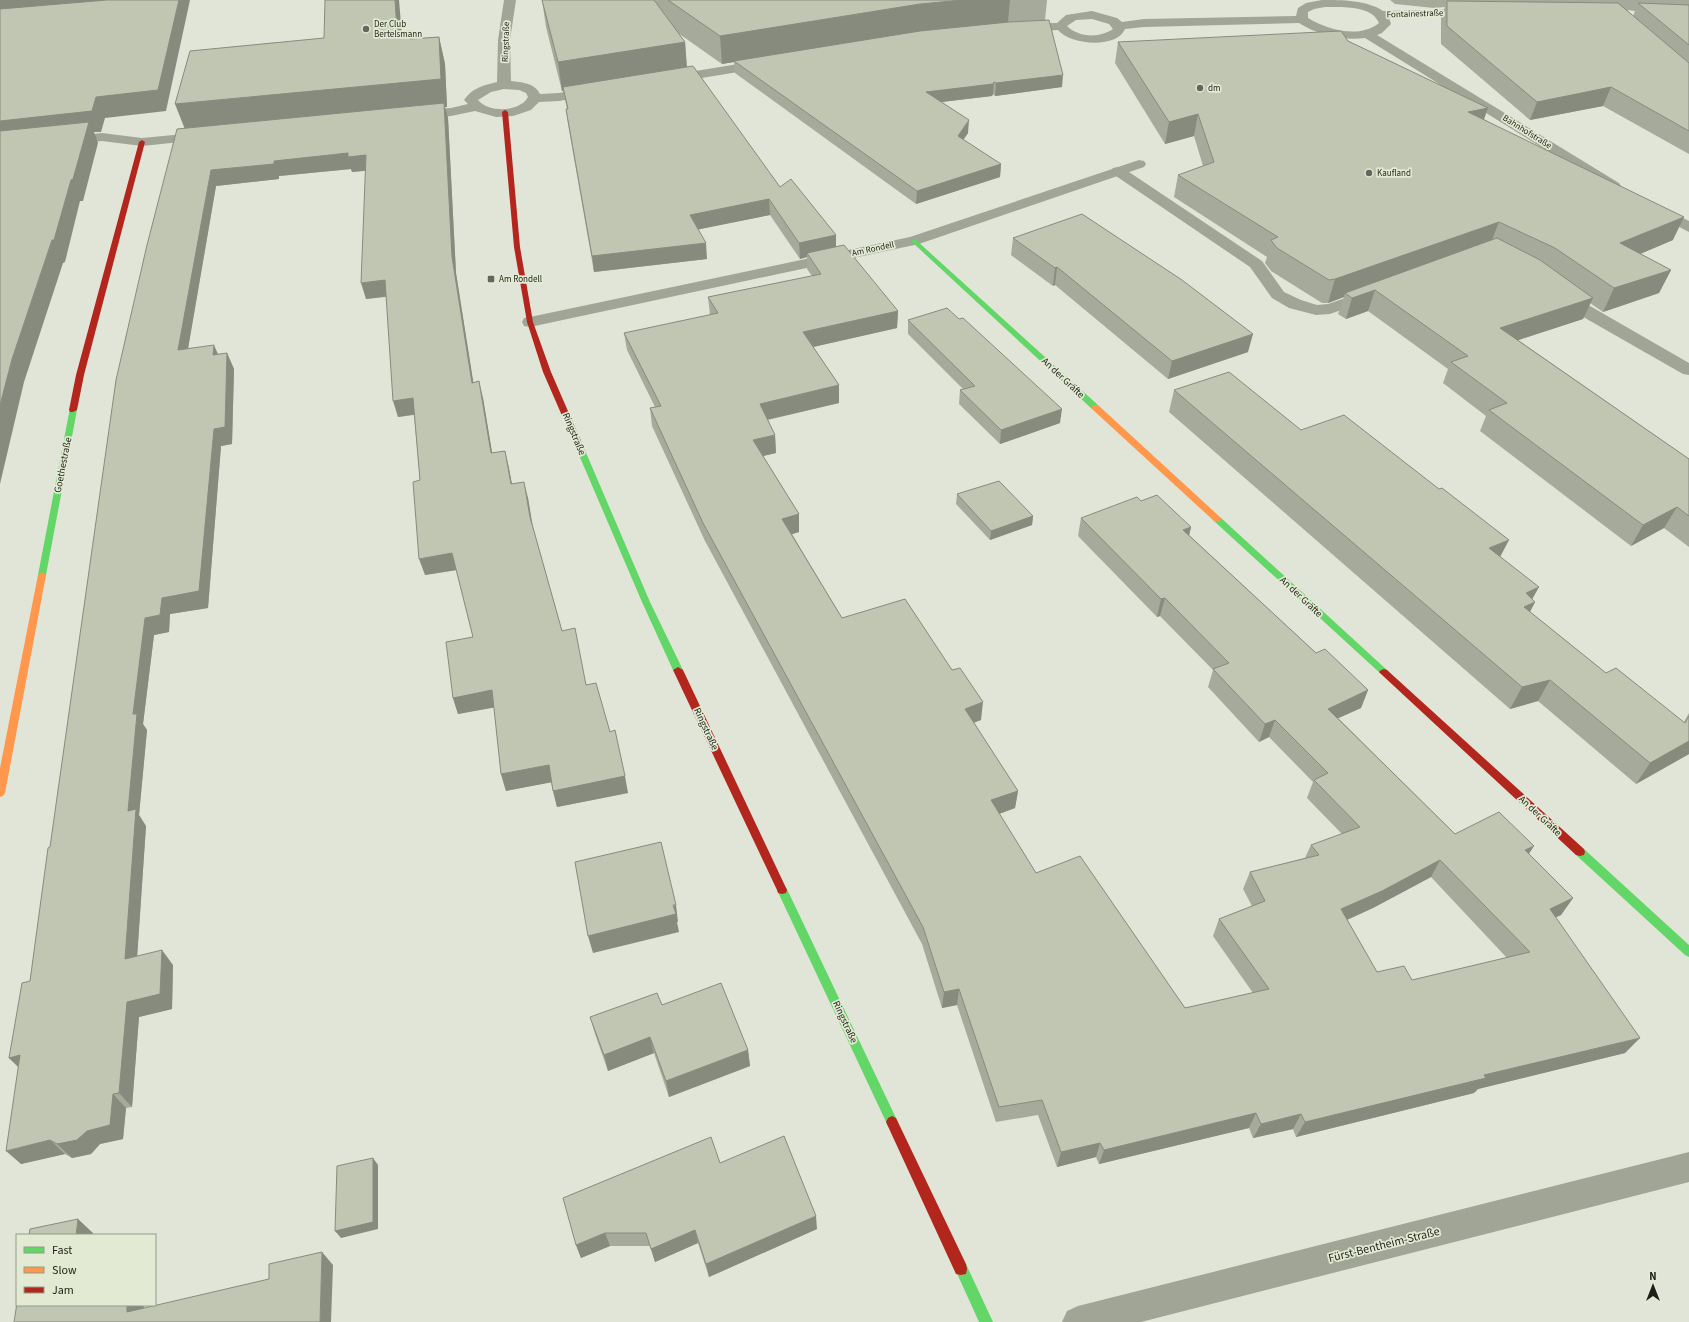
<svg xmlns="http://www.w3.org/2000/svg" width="1689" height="1322" font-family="'Source Sans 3',sans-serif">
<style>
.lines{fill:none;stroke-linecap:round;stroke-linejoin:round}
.lane{fill:#a0a596;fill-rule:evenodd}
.street{fill:#a0a596;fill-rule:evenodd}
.fast{fill:#63d668;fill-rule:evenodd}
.slow{fill:#ff974d;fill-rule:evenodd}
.jam{fill:#b3261e;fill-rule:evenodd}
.wall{fill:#a6aa9a;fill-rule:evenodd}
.shaded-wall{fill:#878b7d}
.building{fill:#c1c6b3;stroke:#878b7d;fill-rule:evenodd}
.poi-dot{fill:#63665c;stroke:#e3ead3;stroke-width:1.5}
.labels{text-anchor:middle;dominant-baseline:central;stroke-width:3.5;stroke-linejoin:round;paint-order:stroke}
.far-street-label{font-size:9px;fill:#1f2119;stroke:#e3ead3}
.far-poi-label{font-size:9px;fill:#1f2119;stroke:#e3ead3;text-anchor:start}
.street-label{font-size:10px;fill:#1f2119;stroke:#e3ead3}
.near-street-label{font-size:12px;fill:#1f2119;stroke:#e3ead3}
</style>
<rect width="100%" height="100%" fill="#e1e5d8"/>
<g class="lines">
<path class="lane" d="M 1118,167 L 1123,168 L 1262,261 L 1284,292 L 1301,300 L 1317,305 L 1328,304 L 1369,290 L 1375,292 L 1377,295 L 1375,298 L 1330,314 L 1316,315 L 1289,308 L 1272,298 L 1250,267 L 1113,174 L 1111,171 L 1113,168 Z
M 1563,290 L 1569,292 L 1590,306 L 1689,363 L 1689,375 L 1683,374 L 1578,314 L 1557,298 L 1555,295 L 1557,292 Z"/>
<path class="street" d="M 504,0 L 516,0 L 510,40 L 511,81 C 521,82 535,83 540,94 L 559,93 L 593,87 L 598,88 L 600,91 L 598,94 L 559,101 L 539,102 L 531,110 L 513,116 L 496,117 L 475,111 L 451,116 L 416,119 L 411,118 L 409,115 L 411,112 L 416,111 L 451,108 L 468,104 L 464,100 C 472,88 484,85 497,82 L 498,40 ZM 504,89 L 519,90 L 526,93 L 528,97 C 526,100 524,103 521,104 C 510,112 487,111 478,100 L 491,92 Z
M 1322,0 C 1342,0 1367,0 1383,11 L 1476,9 L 1478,12 L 1476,15 L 1472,16 L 1389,18 L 1391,24 L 1382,33 L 1377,35 L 1619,183 L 1621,186 L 1619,189 L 1614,190 L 1609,189 L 1365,38 C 1342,41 1318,35 1299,23 L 1144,27 L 1125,29 C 1117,49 1070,45 1058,30 L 1021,32 L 1017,31 L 1015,28 L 1017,25 L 1021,24 L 1057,23 L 1066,15 L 1092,11 L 1117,18 L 1122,22 L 1144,19 L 1296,16 L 1298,8 L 1306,3 ZM 1325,7 C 1341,7 1372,5 1379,23 C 1359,39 1328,30 1308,18 L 1308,12 L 1314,9 ZM 1092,19 L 1109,24 L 1113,29 C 1100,38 1079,38 1067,26 L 1076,20 Z
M 763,60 L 768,61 L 769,64 L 768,67 L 671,83 L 666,82 L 664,79 L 666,76 L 671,75 Z
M 205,132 L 210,133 L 212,136 L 210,139 L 142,146 L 102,141 L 66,145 L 61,144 L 59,141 L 61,138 L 66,137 L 102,133 L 142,138 Z
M 1139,160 L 1144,161 L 1146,164 L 1144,167 L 919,244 L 530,327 L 524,326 L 522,322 L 524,318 L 530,317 L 910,237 Z
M 1655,204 L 1689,221 L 1689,232 L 1650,212 L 1647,209 L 1650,206 Z
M 1689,1152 L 1689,1182 L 1141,1322 L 1062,1322 L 1067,1311 L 1078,1306 Z"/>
<path class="fast" d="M 912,240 L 916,240 L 1098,405 L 1098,409 L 1092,409 L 912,242 Z
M 70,408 L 73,408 L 77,410 L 46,575 L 42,578 L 38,575 Z
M 574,439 L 580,439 L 581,441 L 650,602 L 683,670 L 681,672 L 675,672 L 673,670 L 642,602 L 573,441 Z
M 1217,516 L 1220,517 L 1387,670 L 1389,672 L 1387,674 L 1381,674 L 1214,521 L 1213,519 Z
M 1580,848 L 1584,849 L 1689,945 L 1689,957 L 1685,955 L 1576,855 L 1575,852 L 1576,849 Z
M 782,886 L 786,887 L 896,1118 L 898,1122 L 896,1126 L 892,1128 L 888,1126 L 777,890 L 778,887 Z
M 961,1263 L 966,1264 L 993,1322 L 979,1322 L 955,1269 L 956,1264 Z"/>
<path class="slow" d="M 1092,405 L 1098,405 L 1220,517 L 1221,519 L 1220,521 L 1214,521 L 1092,409 Z
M 42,572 L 46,575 L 5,793 L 3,796 L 0,797 L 0,768 L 38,575 Z"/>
<path class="jam" d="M 505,110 L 508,112 L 520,247 L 533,322 L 551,372 L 581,441 L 577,443 L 573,441 L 543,372 L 527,322 L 514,247 L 502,112 Z
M 142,140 L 145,142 L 84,375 L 77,410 L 73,412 L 70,412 L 69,410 L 76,375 L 139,142 Z
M 678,667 L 683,670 L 787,890 L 786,893 L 782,894 L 778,893 L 777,890 L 673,670 Z
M 1384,669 L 1387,670 L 1584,849 L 1585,852 L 1584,855 L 1580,856 L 1576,855 L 1381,674 L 1379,672 L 1381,670 Z
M 892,1116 L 896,1118 L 966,1264 L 967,1269 L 966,1274 L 961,1275 L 956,1274 L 886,1122 L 888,1118 Z"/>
</g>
<path class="wall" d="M 542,0 L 1047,0 L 1045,20 L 1062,87 L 995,96 L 993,94 L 992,96 L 941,102 L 968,133 L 963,140 L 1001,164 L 1000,177 L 916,204 L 735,73 L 734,62 L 722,64 L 678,33 L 685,42 L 687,67 L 780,187 L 836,235 L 836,246 L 898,311 L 897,328 L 813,347 L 839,385 L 839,403 L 768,420 L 775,435 L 776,453 L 763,456 L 799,514 L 799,532 L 792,534 L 842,618 L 981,720 L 974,723 L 1018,791 L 1015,808 L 999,814 L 1036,873 L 1185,1008 L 1253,993 L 1213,936 L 1219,919 L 1252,906 L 1243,889 L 1250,872 L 1305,858 L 1311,845 L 1342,834 L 1307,798 L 1313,782 L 1269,737 L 1259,742 L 1208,687 L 1213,670 L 1160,616 L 1157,617 L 1078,536 L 1081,518 L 1141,501 L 1191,527 L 1189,535 L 1316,653 L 1368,690 L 1361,708 L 1338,718 L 1455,834 L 1529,854 L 1573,898 L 1561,915 L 1555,917 L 1625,1053 L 1478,1089 L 1474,1093 L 1296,1137 L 1293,1129 L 1253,1138 L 1249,1128 L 1099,1164 L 1096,1157 L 1057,1167 L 1038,1115 L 996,1122 L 957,1005 L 942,1008 L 922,944 L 705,541 L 652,426 L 650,408 L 655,407 L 627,350 L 624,333 L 710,315 L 708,297 L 812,276 L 807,269 L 807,257 L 800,259 L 770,215 L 698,229 L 707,259 L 594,272 L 568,124 L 566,109 L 567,109 L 563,91 L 562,91 L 546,27 ZM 1431,877 L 1507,958 L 1412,980 L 1377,972 L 1347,920 L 1373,908 Z
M 1390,0 L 1689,0 L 1689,154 L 1603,106 L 1530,120 L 1441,44 L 1441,18 L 1445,7 L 1434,8 L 1395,4 ZM 1627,10 L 1635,11 L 1633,16 Z
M 402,32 L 414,39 L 439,37 L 445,64 L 447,107 L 445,107 L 448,118 L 456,273 L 473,382 L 483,398 L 492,453 L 505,451 L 512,484 L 528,498 L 532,524 L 562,631 L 586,685 L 610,732 L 628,793 L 557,807 L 551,782 L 506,791 L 501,774 L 494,707 L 458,714 L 453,698 L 473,637 L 456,570 L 425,575 L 420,480 L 414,415 L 398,417 L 386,297 L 366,299 L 365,171 L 352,172 L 351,169 L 279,176 L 279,179 L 216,186 L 188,349 L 218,354 L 227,353 L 234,369 L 232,444 L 221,446 L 208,608 L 170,614 L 169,632 L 154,635 L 143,724 L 147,730 L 139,815 L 146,826 L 137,956 L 173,965 L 172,1009 L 139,1017 L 132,1107 L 126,1108 L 123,1139 L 100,1144 L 91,1154 L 72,1158 L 65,1154 L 21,1164 L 18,1067 L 9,1058 L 30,981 L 50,847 L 184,128 Z
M 1348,41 L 1488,108 L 1484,119 L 1673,240 L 1640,254 L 1671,270 L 1659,293 L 1603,312 L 1590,303 L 1583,319 L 1518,340 L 1689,459 L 1689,547 L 1664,528 L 1631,546 L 1480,431 L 1486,416 L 1443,383 L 1448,369 L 1368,311 L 1346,319 L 1338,314 L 1344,297 L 1328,303 L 1322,303 L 1271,271 L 1265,263 L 1267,257 L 1174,197 L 1178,175 L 1203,166 L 1194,136 L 1165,144 L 1115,63 L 1118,42 Z
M 1013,238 L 1248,352 L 1168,379 L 1055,285 L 1053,286 L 1011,255 Z
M 959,319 L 1060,423 L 1000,444 L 959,404 L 960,390 L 963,389 L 908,334 L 908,320 Z
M 1174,390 L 1301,430 L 1500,557 L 1532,599 L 1535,602 L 1530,612 L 1606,673 L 1684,722 L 1689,713 L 1689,754 L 1636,784 L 1538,701 L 1510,709 L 1169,412 Z
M 957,494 L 1033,516 L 1032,525 L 990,540 L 956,504 Z
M 662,1005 L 748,1050 L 750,1066 L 669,1097 L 654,1053 L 608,1071 L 595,1034 L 590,1017 Z
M 720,1163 L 817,1229 L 709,1277 L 698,1243 L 655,1262 L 650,1246 L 610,1246 L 581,1258 L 576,1245 Z"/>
<path class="shaded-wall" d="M 0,0 L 145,0 L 0,18 Z
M 179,0 L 190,0 L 166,111 L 105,118 L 101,132 L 94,132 L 98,143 L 83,201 L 80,201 L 65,262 L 63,263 L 24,382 L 0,484 L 0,405 L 12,359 L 52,240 L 0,143 L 0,121 L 96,97 Z
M 395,0 L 399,0 L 404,59 L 397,32 Z
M 963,0 L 1010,0 L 1008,22 L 734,61 L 734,62 L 722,64 L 720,36 L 920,4 Z
M 412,31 L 418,58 L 410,39 Z
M 439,37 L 445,64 L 447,107 L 445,107 L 448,118 L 456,273 L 476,399 L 472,383 L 452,257 L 444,107 L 186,132 L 175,104 Z
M 685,42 L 687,70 L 563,87 L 563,91 L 562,91 L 558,62 Z
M 1063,75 L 1062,87 L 995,96 L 996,83 Z
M 994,82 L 993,94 L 992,96 L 925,104 L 926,92 Z
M 1611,87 L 1603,106 L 1530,120 L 1537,102 Z
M 1488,108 L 1480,130 L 1468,112 Z
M 1198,114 L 1194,136 L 1165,144 L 1169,122 Z
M 969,120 L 968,133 L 957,149 L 958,136 Z
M 348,153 L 366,155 L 370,170 L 352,172 L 351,169 L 279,176 L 279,179 L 216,186 L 185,366 L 178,350 L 211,170 L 274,161 Z
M 1001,164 L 1000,177 L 916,204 L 917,191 Z
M 769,199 L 770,215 L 691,231 L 690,215 Z
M 1684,217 L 1673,240 L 1609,267 L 1620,243 Z
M 1499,222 L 1490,245 L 1345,293 L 1344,297 L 1328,303 L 1335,279 Z
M 836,235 L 836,251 L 807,253 L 807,257 L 800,259 L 799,243 Z
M 706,243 L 707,259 L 594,272 L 592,256 Z
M 1057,267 L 1055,285 L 1053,286 L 1055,268 Z
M 1671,270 L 1659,293 L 1603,312 L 1614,288 Z
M 385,280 L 389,296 L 366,299 L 361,283 Z
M 1375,290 L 1368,311 L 1346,319 L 1352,298 Z
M 1593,298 L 1583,319 L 1491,349 L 1500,328 Z
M 898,311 L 897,328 L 804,349 L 803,332 Z
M 1253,334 L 1248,352 L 1168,379 L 1172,361 Z
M 214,345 L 221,361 L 213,355 Z
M 227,353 L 234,369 L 232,444 L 221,446 L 208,608 L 170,614 L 169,632 L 154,635 L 143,724 L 147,730 L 139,815 L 146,826 L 136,974 L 125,959 L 128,811 L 133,714 L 145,618 L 162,598 L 214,429 Z
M 479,381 L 483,398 L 495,470 L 491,453 Z
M 839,385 L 839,403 L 761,421 L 760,404 Z
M 413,398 L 417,414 L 398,417 L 393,401 Z
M 1062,409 L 1060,423 L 1000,444 L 1001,430 Z
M 775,435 L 776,453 L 755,458 L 753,440 Z
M 505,451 L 509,468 L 515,501 L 511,484 Z
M 524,482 L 528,498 L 534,534 L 530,517 Z
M 1677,507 L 1664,528 L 1631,546 L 1643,525 Z
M 799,514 L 799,532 L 783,537 L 782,519 Z
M 1033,516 L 1032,525 L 990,540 L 991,531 Z
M 1191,527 L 1187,545 L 1183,530 Z
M 1509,540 L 1498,561 L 1489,548 Z
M 452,553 L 457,570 L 425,575 L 419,559 Z
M 1539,587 L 1529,605 L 1535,602 L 1524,623 L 1513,628 L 1526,593 Z
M 1165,598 L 1160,616 L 1157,617 L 1161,599 Z
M 1550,680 L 1538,701 L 1510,709 L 1522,687 Z
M 492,690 L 497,707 L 458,714 L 453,698 Z
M 1368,690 L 1361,708 L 1321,726 L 1328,709 Z
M 983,702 L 981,720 L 963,726 L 965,709 Z
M 1275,720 L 1269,737 L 1259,742 L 1265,724 Z
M 1689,741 L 1689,754 L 1636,784 L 1650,763 Z
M 549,765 L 553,782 L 506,791 L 501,774 Z
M 625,776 L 628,793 L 557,807 L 553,791 Z
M 1018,791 L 1015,808 L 988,818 L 991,800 Z
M 1534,846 L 1523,863 L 1525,850 Z
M 1440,860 L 1431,877 L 1373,908 L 1333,926 L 1341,909 Z
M 1573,898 L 1561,915 L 1538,926 L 1550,909 Z
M 676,905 L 678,922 L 677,922 L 679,932 L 593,953 L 588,936 Z
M 162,950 L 173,965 L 172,1009 L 139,1017 L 132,1107 L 119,1093 L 127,1002 Z
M 959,989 L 957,1005 L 942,1008 L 944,992 Z
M 650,1037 L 654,1053 L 608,1071 L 604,1055 Z
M 1640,1038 L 1625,1053 L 1478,1089 L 1474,1093 L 1296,1137 L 1305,1122 L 1484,1075 Z
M 748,1050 L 750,1066 L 669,1097 L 666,1081 Z
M 20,1055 L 24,1072 L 9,1058 Z
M 113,1094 L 126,1108 L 123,1139 L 100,1144 L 91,1154 L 72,1158 L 57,1144 Z
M 1256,1113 L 1249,1128 L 1099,1164 L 1104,1150 Z
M 1301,1114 L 1293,1129 L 1253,1138 L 1261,1124 Z
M 50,1140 L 65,1154 L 21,1164 L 6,1151 Z
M 1100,1143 L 1096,1157 L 1057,1167 L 1061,1152 Z
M 373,1158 L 378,1165 L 378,1229 L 341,1238 L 335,1231 Z
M 816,1216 L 817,1229 L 709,1277 L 706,1264 Z
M 78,1219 L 93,1233 L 93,1235 L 76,1235 Z
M 695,1230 L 698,1243 L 655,1262 L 651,1249 Z
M 605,1233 L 610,1246 L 581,1258 L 576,1245 Z
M 322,1252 L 333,1265 L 331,1322 L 320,1322 Z
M 127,1305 L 144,1305 L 142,1322 L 127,1312 Z"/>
<path class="building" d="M 107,0 L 179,0 L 158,90 L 96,97 L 92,111 L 0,121 L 0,9 Z
M 325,0 L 395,0 L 397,32 L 412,31 L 410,39 L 439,37 L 441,79 L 175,104 L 190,51 L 324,38 Z
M 542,0 L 654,0 L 685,42 L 558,62 Z
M 668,0 L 963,0 L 920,4 L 720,36 Z
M 1447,1 L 1618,3 L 1689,63 L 1689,131 L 1611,87 L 1537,102 L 1447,26 Z
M 1638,3 L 1689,5 L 1689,45 Z
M 1049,20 L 1063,75 L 996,83 L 994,82 L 993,84 L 926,92 L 969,120 L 958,136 L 1001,164 L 917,191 L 734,61 L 920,31 L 1009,22 Z
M 1341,31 L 1348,41 L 1488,108 L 1468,112 L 1684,217 L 1620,243 L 1671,270 L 1614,288 L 1555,248 L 1499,222 L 1335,279 L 1329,280 L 1277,248 L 1271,240 L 1278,237 L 1178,175 L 1214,162 L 1198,114 L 1169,122 L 1118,42 Z
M 693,66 L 780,187 L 791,179 L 836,235 L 799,243 L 769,199 L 690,215 L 706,243 L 592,256 L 566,109 L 568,109 L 563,87 Z
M 444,103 L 452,257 L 472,383 L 479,381 L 491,453 L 505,451 L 511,484 L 524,482 L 530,517 L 562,631 L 575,628 L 586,685 L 596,683 L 610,732 L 615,730 L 625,776 L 553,791 L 549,765 L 501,774 L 492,690 L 453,698 L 446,642 L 473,637 L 452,553 L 419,559 L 413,482 L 420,480 L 413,398 L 393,401 L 385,280 L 361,283 L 366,155 L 348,157 L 348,153 L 274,161 L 274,164 L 211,170 L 178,350 L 214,345 L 213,355 L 227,353 L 225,427 L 214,429 L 199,591 L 162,598 L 160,615 L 145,618 L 133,714 L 137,714 L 128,811 L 136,809 L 125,959 L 162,950 L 160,994 L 127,1002 L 119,1093 L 113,1094 L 110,1125 L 87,1131 L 77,1140 L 57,1144 L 50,1140 L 6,1151 L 20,1055 L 9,1058 L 22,983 L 30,981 L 48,848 L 50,847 L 116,380 L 147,245 L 177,129 Z
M 89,122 L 73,179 L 71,180 L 54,240 L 52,240 L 12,359 L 0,405 L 0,131 Z
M 1082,214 L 1182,280 L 1253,334 L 1172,361 L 1057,267 L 1055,268 L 1013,238 Z
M 1497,238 L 1540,260 L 1593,298 L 1500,328 L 1689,459 L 1689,516 L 1677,507 L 1643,525 L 1489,410 L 1507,403 L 1451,362 L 1468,356 L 1375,290 L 1352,298 L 1345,293 Z
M 844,245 L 898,311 L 803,332 L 839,385 L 760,404 L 775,435 L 753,440 L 799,514 L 782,519 L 842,618 L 905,599 L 952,670 L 960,668 L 983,702 L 965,709 L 1018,791 L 991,800 L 1036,873 L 1080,856 L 1185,1008 L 1269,989 L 1219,919 L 1265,901 L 1250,872 L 1319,855 L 1311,845 L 1360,827 L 1314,780 L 1328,773 L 1275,720 L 1265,724 L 1213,669 L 1229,663 L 1165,598 L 1161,599 L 1081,518 L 1137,497 L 1141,501 L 1157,495 L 1191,527 L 1183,530 L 1316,653 L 1325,649 L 1368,690 L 1328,709 L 1455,834 L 1499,812 L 1534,846 L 1525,850 L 1573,898 L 1550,909 L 1640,1038 L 1484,1075 L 1486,1078 L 1305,1122 L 1301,1114 L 1261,1124 L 1256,1113 L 1104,1150 L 1100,1143 L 1061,1152 L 1042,1100 L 999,1107 L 959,989 L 944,992 L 923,927 L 703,523 L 650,408 L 661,406 L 624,333 L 718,313 L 708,297 L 821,274 L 807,253 ZM 1440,860 L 1530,952 L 1412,980 L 1404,966 L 1377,972 L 1341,909 L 1382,891 Z
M 947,308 L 959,319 L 963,318 L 1062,409 L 1001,430 L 960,390 L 975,386 L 908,320 Z
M 1229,372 L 1301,430 L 1344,415 L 1439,489 L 1442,488 L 1509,540 L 1489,548 L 1539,587 L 1526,593 L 1535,602 L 1524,607 L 1606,673 L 1616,668 L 1685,723 L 1689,716 L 1689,741 L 1650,763 L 1550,680 L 1522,687 L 1174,390 Z
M 999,481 L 1033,516 L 991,531 L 957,494 Z
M 661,842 L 676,905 L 673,905 L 676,914 L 588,936 L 575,862 Z
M 721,983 L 748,1050 L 666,1081 L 650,1037 L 604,1055 L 590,1017 L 657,993 L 662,1005 Z
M 784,1136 L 816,1216 L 706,1264 L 695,1230 L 651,1249 L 646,1233 L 605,1233 L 576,1245 L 563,1198 L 711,1137 L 720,1163 Z
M 373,1158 L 373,1222 L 335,1231 L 337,1166 Z
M 78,1219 L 76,1235 L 29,1235 L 30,1229 Z
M 322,1252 L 320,1322 L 14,1322 L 17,1303 L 17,1305 L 127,1305 L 127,1312 L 269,1279 L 269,1264 Z"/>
<g class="poi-dot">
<circle cx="366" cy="29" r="4"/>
<circle cx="1200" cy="88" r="4"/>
<circle cx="1369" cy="173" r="4"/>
<rect x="487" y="275" width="8" height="8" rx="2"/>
</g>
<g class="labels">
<g class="far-street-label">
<text transform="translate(1415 14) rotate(-2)">Fontainestraße</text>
<text transform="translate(506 42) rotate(-88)">Ringstraße</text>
<text transform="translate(1527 132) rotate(32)">Bahnhofstraße</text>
<text transform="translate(873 249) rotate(-12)">Am Rondell</text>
</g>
<g class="far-poi-label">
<text x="374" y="24">Der Club<tspan x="374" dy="10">Bertelsmann</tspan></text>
<text x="1208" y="88">dm</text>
<text x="1377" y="173">Kaufland</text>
<text x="499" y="279">Am Rondell</text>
</g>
<g class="street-label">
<text transform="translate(1063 378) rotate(43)">An der Gräfte</text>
<text transform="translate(574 434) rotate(67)">Ringstraße</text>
<text transform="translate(63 465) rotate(-79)">Goethestraße</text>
<text transform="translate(1301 597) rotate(43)">An der Gräfte</text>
<text transform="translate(706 729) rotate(65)">Ringstraße</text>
<text transform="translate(1540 816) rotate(43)">An der Gräfte</text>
<text transform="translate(845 1022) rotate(65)">Ringstraße</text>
</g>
<g class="near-street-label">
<text transform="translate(1384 1245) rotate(-14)">Fürst-Bentheim-Straße</text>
</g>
</g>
<rect x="16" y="1234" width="140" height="72" fill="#e3ead3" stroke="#959a89"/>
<rect x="24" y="1247" width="20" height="6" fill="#63d668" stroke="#959a89"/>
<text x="52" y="1254" font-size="12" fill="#1f2119">Fast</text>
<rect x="24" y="1267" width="20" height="6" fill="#ff974d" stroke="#959a89"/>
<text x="52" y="1274" font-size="12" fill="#1f2119">Slow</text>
<rect x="24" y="1287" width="20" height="6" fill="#b3261e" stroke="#959a89"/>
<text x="52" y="1294" font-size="12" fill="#1f2119">Jam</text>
<g transform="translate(1653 1286)" stroke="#e3ead3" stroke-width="3" paint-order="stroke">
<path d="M0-3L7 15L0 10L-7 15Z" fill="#1f2119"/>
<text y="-6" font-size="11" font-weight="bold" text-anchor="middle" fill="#1f2119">N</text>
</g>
</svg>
